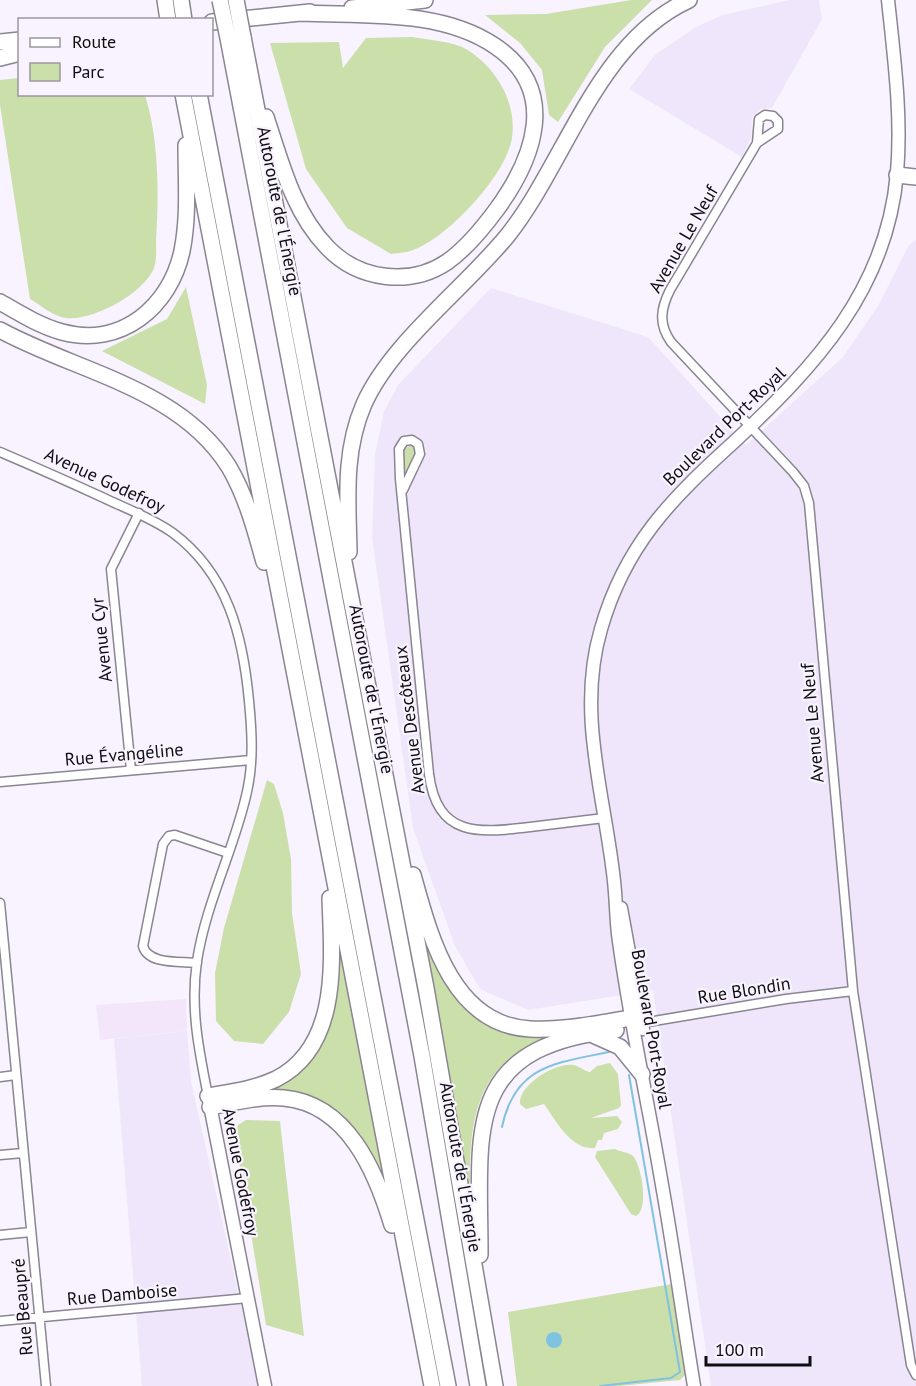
<svg xmlns="http://www.w3.org/2000/svg" width="916" height="1386" font-family="'PT Sans',sans-serif">
<style>
.built{fill:#efe6fb}
.education{fill:#f4e6fa}
.green{fill:#cbdfab}
.water{fill:#7fc3e0}
.lines{fill:none;stroke-linecap:round;stroke-linejoin:round}
.stream{stroke:#7fc3e0;stroke-width:2}
.street-casing{stroke:#8a8591;stroke-width:11}
.secondary-casing{stroke:#8a8591;stroke-width:15}
.primary-casing{stroke:#8a8591;stroke-width:15}
.highway-casing{stroke:#8a8591;stroke-width:18}
.street{stroke:#fff;stroke-width:8}
.secondary{stroke:#fff;stroke-width:12}
.primary{stroke:#fff;stroke-width:12}
.highway{stroke:#fff;stroke-width:15}
.highway-bridge-casing{stroke:#8a8591;stroke-width:18;stroke-linecap:butt}
.highway-bridge{stroke:#fff;stroke-width:15}
.labels{text-anchor:middle;dominant-baseline:central;stroke-width:4.5;stroke-linejoin:round;paint-order:stroke}
.street-label{font-size:18px;fill:#0f0d12;stroke:#f8f3fe}
</style>
<rect width="100%" height="100%" fill="#f8f3fe"/>
<path class="built" d="M 790,0 L 819,0 L 822,19 L 772,108 L 761,109 L 752,117 L 751,138 L 742,157 L 629,89 L 655,55 L 696,27 L 723,15 Z
M 916,240 L 916,1386 L 711,1386 L 653,990 L 528,1010 L 480,989 L 455,946 L 413,828 L 372,537 L 375,454 L 384,412 L 398,385 L 491,288 L 648,337 L 746,445 L 843,357 L 878,306 L 909,245 Z
M 187,1031 L 191,1081 L 259,1386 L 142,1386 L 114,1039 Z"/>
<path class="education" d="M 186,999 L 187,1031 L 100,1040 L 96,1005 Z"/>
<path class="green" d="M 631,0 L 652,0 L 605,47 L 558,122 L 549,115 L 542,70 L 520,43 L 485,15 L 546,14 Z
M 412,37 C 428,40 452,41 466,49 C 497,68 517,103 512,138 C 506,175 451,233 418,248 C 410,252 400,253 391,254 L 347,228 L 306,169 L 270,43 L 339,42 L 343,68 L 366,38 Z
M 19,78 L 20,94 L 145,95 C 159,140 159,193 156,240 C 156,248 157,260 154,268 C 144,293 94,321 66,318 C 55,317 40,305 30,299 L 0,105 L 0,80 Z
M 186,287 L 207,385 L 205,404 L 102,351 L 167,319 Z
M 411,445 L 416,448 L 416,453 L 404,479 L 404,450 Z
M 267,780 L 274,784 L 283,813 L 291,859 L 292,913 L 301,974 L 289,1012 L 263,1044 L 234,1041 L 216,1021 L 215,973 L 224,928 Z
M 424,934 L 461,999 L 548,1035 L 547,1039 C 473,1063 469,1126 470,1192 L 422,936 Z
M 340,945 L 386,1185 L 348,1121 L 326,1106 L 268,1090 L 310,1057 Z
M 610,1063 L 618,1074 L 621,1105 L 619,1108 L 591,1118 L 617,1116 L 622,1122 L 618,1129 L 604,1133 L 602,1140 L 598,1140 L 595,1148 C 571,1151 555,1119 544,1104 L 526,1109 L 520,1104 C 518,1085 556,1062 573,1065 C 580,1066 584,1071 590,1072 L 597,1066 Z
M 246,1120 L 280,1121 L 304,1336 L 266,1325 L 235,1136 L 238,1125 Z
M 615,1149 C 620,1152 629,1152 633,1156 C 642,1166 649,1210 636,1216 L 631,1214 L 595,1157 L 597,1151 Z
M 672,1284 L 686,1374 L 680,1380 L 620,1386 L 517,1386 L 508,1312 Z"/>
<path class="water" d="M546 1340a8 8 0 1 1 16 0a8 8 0 1 1-16 0Z"/>
<g class="lines">
<path class="stream" d="M 502,1127 C 515,1065 556,1063 609,1052
M 600,1386 L 671,1378 L 680,1372 L 629,1075"/>
<g class="street-casing">
<path id="street" d="M 757,143 L 759,119 L 765,115 L 773,116 L 778,121 L 778,129 L 757,143 L 670,290 C 661,308 658,324 671,342 L 793,472 L 804,486 L 809,503 L 853,991 L 911,1365 L 916,1375
M 0,452 C 35,467 69,482 104,498 C 127,509 152,518 173,533 C 228,574 243,636 249,701 C 252,732 254,764 246,796 C 233,852 206,903 197,961 C 190,1008 199,1051 208,1096
M 403,490 L 420,454 L 418,444 L 412,440 L 404,441 L 399,449 L 400,479 L 429,774 C 437,838 479,833 530,827 C 554,824 579,821 604,818
M 131,770 L 111,569 L 139,513
M 0,782 L 251,760
M 0,903 L 46,1386
M 197,963 C 181,961 148,965 143,946 L 163,844 L 169,836 L 175,835 L 228,853
M 642,1023 L 786,999 L 853,991
M 0,1077 L 16,1075
M 0,1155 L 23,1153
M 0,1235 L 31,1232
M 0,1321 L 248,1298"/>
</g>
<g class="secondary-casing">
<path id="secondary" d="M 209,1100 L 265,1386"/>
</g>
<g class="primary-casing">
<path id="primary" d="M 621,908 L 643,1029
M 694,1386 C 683,1319 674,1252 662,1185 C 648,1101 629,1018 618,934 C 616,916 616,899 614,881 C 605,796 576,714 601,629 C 625,545 671,499 734,442 C 815,366 887,290 897,173 C 902,116 894,57 888,0"/>
</g>
<g class="highway-casing">
<path id="highway" d="M 165,0 L 168,20
M 181,0 L 184,20
M 352,8 L 425,0
M 212,22 L 310,12
M 243,37 L 426,988 L 495,1386
M 228,38 L 422,1056 L 478,1386
M 0,42 L 20,40
M 0,58 L 20,53
M 183,94 L 432,1386
M 199,94 L 448,1386
M 266,117 C 281,162 293,212 327,247 C 358,280 410,287 447,262 C 467,248 483,228 497,209 C 534,158 560,90 495,46 C 441,9 364,16 301,13
M 897,175 L 916,177
M 0,302 C 19,313 40,326 62,332 C 121,348 170,307 182,251 C 189,216 186,181 186,145
M 0,330 C 77,372 180,388 229,467 C 246,496 255,529 264,562
M 349,552 C 348,501 343,452 364,404 C 391,343 465,288 508,235 C 567,160 597,42 689,0
M 413,875 C 430,936 452,1025 530,1029 C 563,1031 598,1023 631,1018 L 642,1023
M 593,1035 L 620,1047 L 642,1074
M 208,1096 C 231,1092 255,1089 276,1079 C 341,1046 332,959 330,898
M 210,1107 C 235,1102 259,1096 284,1098 C 348,1104 376,1172 392,1225
M 480,1255 C 480,1130 461,1047 616,1030"/>
</g>
<use href="#street" class="street"/>
<use href="#secondary" class="secondary"/>
<use href="#primary" class="primary"/>
<use href="#highway" class="highway"/>
<g class="highway-bridge-casing">
<path id="highway-bridge" d="M 220,0 L 228,38
M 236,0 L 243,37"/>
</g>
<use href="#highway-bridge" class="highway-bridge"/>
</g>
<g class="labels">
<g class="street-label">
<text transform="translate(280 211) rotate(79)">Autoroute de l'Énergie</text>
<text transform="translate(683 239) rotate(-60)">Avenue Le Neuf</text>
<text transform="translate(724 426) rotate(-44)">Boulevard Port-Royal</text>
<text transform="translate(105 480) rotate(25)">Avenue Godefroy</text>
<text transform="translate(101 640) rotate(-96)">Avenue Cyr</text>
<text transform="translate(372 689) rotate(79)">Autoroute de l'Énergie</text>
<text transform="translate(409 720) rotate(-97)">Avenue Descôteaux</text>
<text transform="translate(812 723) rotate(-95)">Avenue Le Neuf</text>
<text transform="translate(124 754) rotate(-5)">Rue Évangéline</text>
<text transform="translate(744 990) rotate(-9)">Rue Blondin</text>
<text transform="translate(652 1029) rotate(80)">Boulevard Port-Royal</text>
<text transform="translate(461 1167) rotate(80)">Autoroute de l'Énergie</text>
<text transform="translate(241 1172) rotate(79)">Avenue Godefroy</text>
<text transform="translate(122 1294) rotate(-5)">Rue Damboise</text>
<text transform="translate(22 1307) rotate(-95)">Rue Beaupré</text>
</g>
</g>
<rect x="18" y="18" width="195" height="78" fill="#f8f3fe" stroke="#9b97a0" stroke-width="1.5"/>
<rect x="30" y="38" width="30" height="9" fill="#ffffff" stroke="#9b97a0" stroke-width="1.5"/>
<text x="72" y="48" font-size="18" fill="#0f0d12">Route</text>
<rect x="30" y="63" width="30" height="18" fill="#cbdfab" stroke="#9b97a0" stroke-width="1.5"/>
<text x="72" y="78" font-size="18" fill="#0f0d12">Parc</text>
<path d="M706 1356v9h104v-9" fill="none" stroke="#0f0d12" stroke-width="3"/>
<text x="715" y="1356" font-size="18" fill="#0f0d12" stroke="#f8f3fe" stroke-width="4.5" paint-order="stroke">100 m</text>
</svg>
